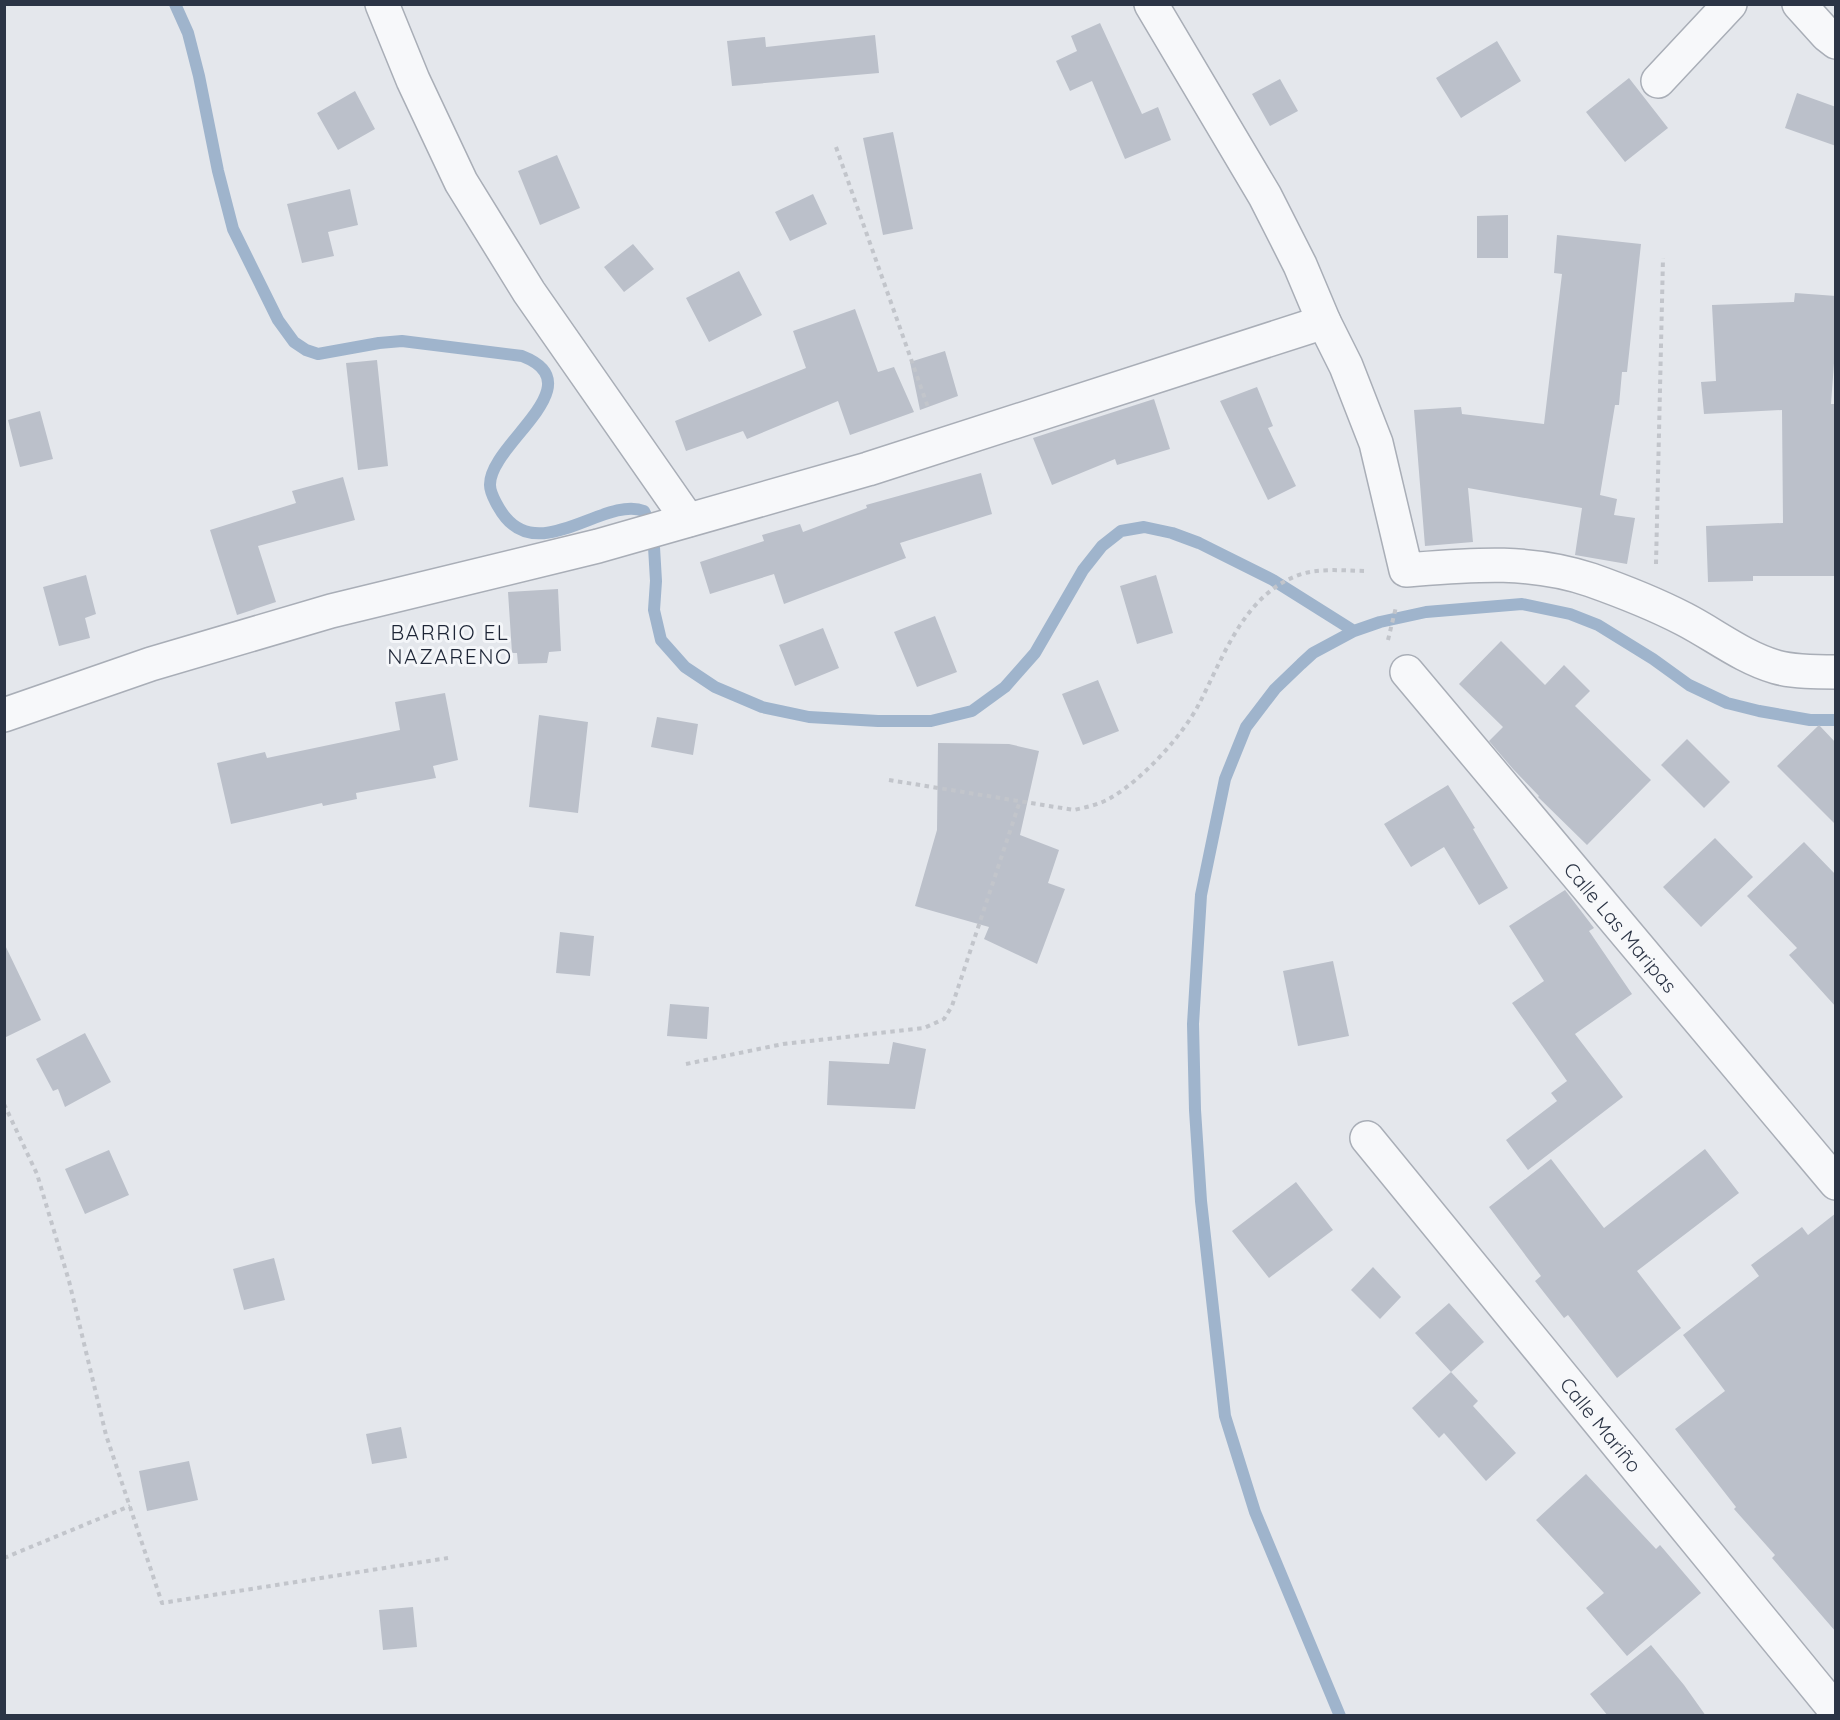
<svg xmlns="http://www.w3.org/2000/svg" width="1840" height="1720" font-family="Quicksand,sans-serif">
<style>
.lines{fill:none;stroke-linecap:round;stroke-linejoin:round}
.stream{stroke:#9fb4cc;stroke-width:12}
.building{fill:#bbc0ca}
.minor-casing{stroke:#a9aeb7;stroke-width:36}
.path{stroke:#c2c5cb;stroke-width:4;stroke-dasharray:4.5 4.5;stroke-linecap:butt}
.minor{stroke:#f7f8fa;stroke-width:33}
.labels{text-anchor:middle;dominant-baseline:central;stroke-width:6;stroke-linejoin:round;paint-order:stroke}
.street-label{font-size:20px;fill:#2b3445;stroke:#f4f6f9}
.neighbourhood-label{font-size:21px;letter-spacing:1.5px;fill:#1d2536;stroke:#f4f6f9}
</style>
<rect width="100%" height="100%" fill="#e4e7ec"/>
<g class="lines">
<path class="stream" d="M 175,4 L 188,33 L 199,76 L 218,171 L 233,229 L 278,320 L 294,342 L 306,350 L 318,354 L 379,343 L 402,341 L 522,356 C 596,385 489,444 490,485 C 490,494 500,511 506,518 C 543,562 606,496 644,511 L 653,530 L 656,581 L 654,610 L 661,640 L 685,667 L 715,687 L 762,707 L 809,717 L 878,721 L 931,721 L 972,711 L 1005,687 L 1035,653 L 1083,570 L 1102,546 L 1121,531 L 1144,527 L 1172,533 L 1199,543 L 1273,580 L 1354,631
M 1340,1716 L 1255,1512 L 1225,1416 L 1201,1201 L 1195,1110 L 1193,1024 L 1201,895 L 1225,779 L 1246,727 L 1275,689 L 1301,664 L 1313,653 L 1354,631 L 1380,622 L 1426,612 L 1522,604 L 1570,614 L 1598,625 L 1653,659 L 1689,685 L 1727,703 L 1759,711 L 1810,720 L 1836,720"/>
</g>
<path class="building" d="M 1100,23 L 1142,114 L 1158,107 L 1171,140 L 1125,159 L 1092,81 L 1070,91 L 1056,61 L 1077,51 L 1071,36 Z
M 875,35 L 879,73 L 732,86 L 727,41 L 765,37 L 766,47 Z
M 1497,41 L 1521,81 L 1461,118 L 1436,78 Z
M 1629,78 L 1668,128 L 1625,162 L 1586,112 Z
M 1280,79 L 1298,111 L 1270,126 L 1252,94 Z
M 355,91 L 375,129 L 338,150 L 317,113 Z
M 1797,93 L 1836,107 L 1836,146 L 1785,128 Z
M 893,132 L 913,229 L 883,235 L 863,138 Z
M 557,155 L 580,208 L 540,225 L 518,171 Z
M 350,189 L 358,225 L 328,232 L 334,256 L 302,263 L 287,204 Z
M 813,194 L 827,224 L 790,241 L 775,212 Z
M 1508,215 L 1508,258 L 1477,258 L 1477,216 Z
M 1557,235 L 1641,244 L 1627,372 L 1622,372 L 1619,405 L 1615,405 L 1600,495 L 1617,499 L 1614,515 L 1635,518 L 1627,564 L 1575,555 L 1582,508 L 1468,488 L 1473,542 L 1425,546 L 1414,410 L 1461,407 L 1462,414 L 1544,424 L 1562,274 L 1554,273 Z
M 633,244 L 654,269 L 624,292 L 604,267 Z
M 739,271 L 762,315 L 709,342 L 686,298 Z
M 1795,293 L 1836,296 L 1836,336 L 1831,404 L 1836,404 L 1836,576 L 1753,576 L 1753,581 L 1708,582 L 1706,526 L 1783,523 L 1782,410 L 1704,414 L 1701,382 L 1716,381 L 1712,305 L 1794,302 Z
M 855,309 L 878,372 L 894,367 L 914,412 L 850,435 L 838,401 L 747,439 L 743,431 L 686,451 L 675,421 L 806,368 L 793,331 Z
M 945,351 L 958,396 L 920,410 L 910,362 Z
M 377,360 L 388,466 L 358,470 L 346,363 Z
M 1257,387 L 1273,426 L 1268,428 L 1296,486 L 1268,500 L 1220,401 Z
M 1154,399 L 1170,449 L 1117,465 L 1115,459 L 1052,485 L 1033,438 Z
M 40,411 L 53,459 L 20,467 L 8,420 Z
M 981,473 L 992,514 L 900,543 L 906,558 L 784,604 L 774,574 L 710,594 L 700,562 L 764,541 L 762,535 L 800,524 L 803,532 L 867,508 L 866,505 Z
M 343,477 L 355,520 L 258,546 L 276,602 L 237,615 L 210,530 L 296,503 L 292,491 Z
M 86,575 L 96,614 L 85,618 L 90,638 L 59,646 L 43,587 Z
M 1156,575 L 1173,633 L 1137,644 L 1120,586 Z
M 558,589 L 561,651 L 549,652 L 547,663 L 518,664 L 517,653 L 512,653 L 508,592 Z
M 935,616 L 957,672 L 917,687 L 894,632 Z
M 823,628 L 839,668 L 795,686 L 779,645 Z
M 1501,641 L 1545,685 L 1564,665 L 1590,691 L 1575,706 L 1651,780 L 1587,845 L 1538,797 L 1539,796 L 1513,769 L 1489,741 L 1503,727 L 1459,684 Z
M 1098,680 L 1119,731 L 1083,745 L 1062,694 Z
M 445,693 L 458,760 L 433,766 L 436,778 L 356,793 L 357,799 L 323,806 L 322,803 L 231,824 L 217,763 L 265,752 L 267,758 L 400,730 L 395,702 Z
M 539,715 L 588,722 L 578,813 L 529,807 Z
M 657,717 L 698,724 L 693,755 L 651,747 Z
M 1819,725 L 1836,743 L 1836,825 L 1777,766 Z
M 1687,739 L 1730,782 L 1704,808 L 1661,765 Z
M 938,743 L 1009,744 L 1039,751 L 1020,835 L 1059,850 L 1048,883 L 1065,889 L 1037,964 L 984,939 L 989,927 L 915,906 L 937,830 Z
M 1448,785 L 1475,828 L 1473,829 L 1508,888 L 1479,905 L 1444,847 L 1411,867 L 1384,824 Z
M 1715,838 L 1753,877 L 1701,927 L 1663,887 Z
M 1804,842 L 1836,875 L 1836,1007 L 1789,955 L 1797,948 L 1747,896 Z
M 1565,890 L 1594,928 L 1589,931 L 1632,994 L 1575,1034 L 1623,1097 L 1528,1170 L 1506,1140 L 1557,1101 L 1551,1093 L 1567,1081 L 1512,1003 L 1544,981 L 1509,926 Z
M 560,932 L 594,936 L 590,976 L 556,973 Z
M 4,943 L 41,1020 L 4,1038 Z
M 1333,961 L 1349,1036 L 1298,1046 L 1283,971 Z
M 670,1004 L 709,1007 L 707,1039 L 667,1036 Z
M 85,1033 L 111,1082 L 65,1107 L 58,1089 L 53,1091 L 36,1059 Z
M 893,1042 L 926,1049 L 915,1109 L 827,1105 L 829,1061 L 889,1064 Z
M 1705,1149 L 1739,1193 L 1637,1271 L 1681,1328 L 1617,1378 L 1568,1315 L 1564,1318 L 1535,1281 L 1541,1276 L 1489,1207 L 1551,1159 L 1604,1228 Z
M 109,1150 L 129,1195 L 85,1214 L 65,1169 Z
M 1296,1182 L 1333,1230 L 1269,1278 L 1232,1231 Z
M 1836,1213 L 1836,1632 L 1772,1558 L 1775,1555 L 1734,1509 L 1736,1507 L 1675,1429 L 1725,1391 L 1683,1335 L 1759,1276 L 1751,1265 L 1802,1227 L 1808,1235 Z
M 274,1258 L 285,1300 L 244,1310 L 233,1269 Z
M 1373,1267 L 1401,1297 L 1380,1319 L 1351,1290 Z
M 1449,1303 L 1484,1342 L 1451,1372 L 1415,1333 Z
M 1451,1372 L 1478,1401 L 1473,1406 L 1516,1453 L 1486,1481 L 1444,1433 L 1439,1438 L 1412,1408 Z
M 401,1427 L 407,1458 L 372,1464 L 366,1434 Z
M 189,1461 L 198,1500 L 147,1511 L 139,1471 Z
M 1586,1474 L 1656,1549 L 1660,1545 L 1701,1593 L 1627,1656 L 1586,1608 L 1604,1593 L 1536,1520 Z
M 413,1607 L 417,1647 L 383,1650 L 379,1610 Z
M 1651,1645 L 1684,1685 L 1706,1716 L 1608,1716 L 1590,1694 Z"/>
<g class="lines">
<g class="minor-casing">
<g id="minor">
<path d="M 382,4 L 413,80 L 461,182 L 529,292 L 688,520"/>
<path d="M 1151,4 L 1265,196 L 1300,265 L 1324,322 L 1346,366 L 1376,443 L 1406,570 C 1470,565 1529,559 1591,580 C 1622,591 1655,604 1684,619 C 1715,635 1742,657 1776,667 C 1794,672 1817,672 1836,672"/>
<path d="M 1799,4 L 1827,35 L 1836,42"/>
<path d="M 1658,81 L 1730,4"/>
<path id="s1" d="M 1407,672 L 1836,1183"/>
<path d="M 4,715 L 151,664 L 331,611 L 598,546 L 868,469 L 1324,322"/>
<path id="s2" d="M 1367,1138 L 1836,1711"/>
</g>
</g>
<path class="path" d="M 836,147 L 929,410
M 1656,564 L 1663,258
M 1388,640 L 1396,607
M 889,780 L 1074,810 C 1087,807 1101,804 1112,797 C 1143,779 1183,735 1199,704 C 1223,658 1243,597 1296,576 C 1318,567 1345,571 1368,571
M 686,1064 L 783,1044 L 924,1028 L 944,1019 L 952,1006 L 1020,801
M 4,1104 L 37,1174 L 69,1281 L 106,1435 L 162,1603 L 448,1558
M 4,1558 L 130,1506"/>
<use href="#minor" class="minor"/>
</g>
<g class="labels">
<g class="street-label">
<text stroke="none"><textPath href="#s1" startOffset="333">Calle Las Maripas</textPath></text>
<text stroke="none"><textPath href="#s2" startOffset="370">Calle Mariño</textPath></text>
</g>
<g class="neighbourhood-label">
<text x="450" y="632">BARRIO EL<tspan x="450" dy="24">NAZARENO</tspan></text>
</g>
</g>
<rect width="1840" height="1720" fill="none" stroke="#2b3445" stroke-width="12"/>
</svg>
